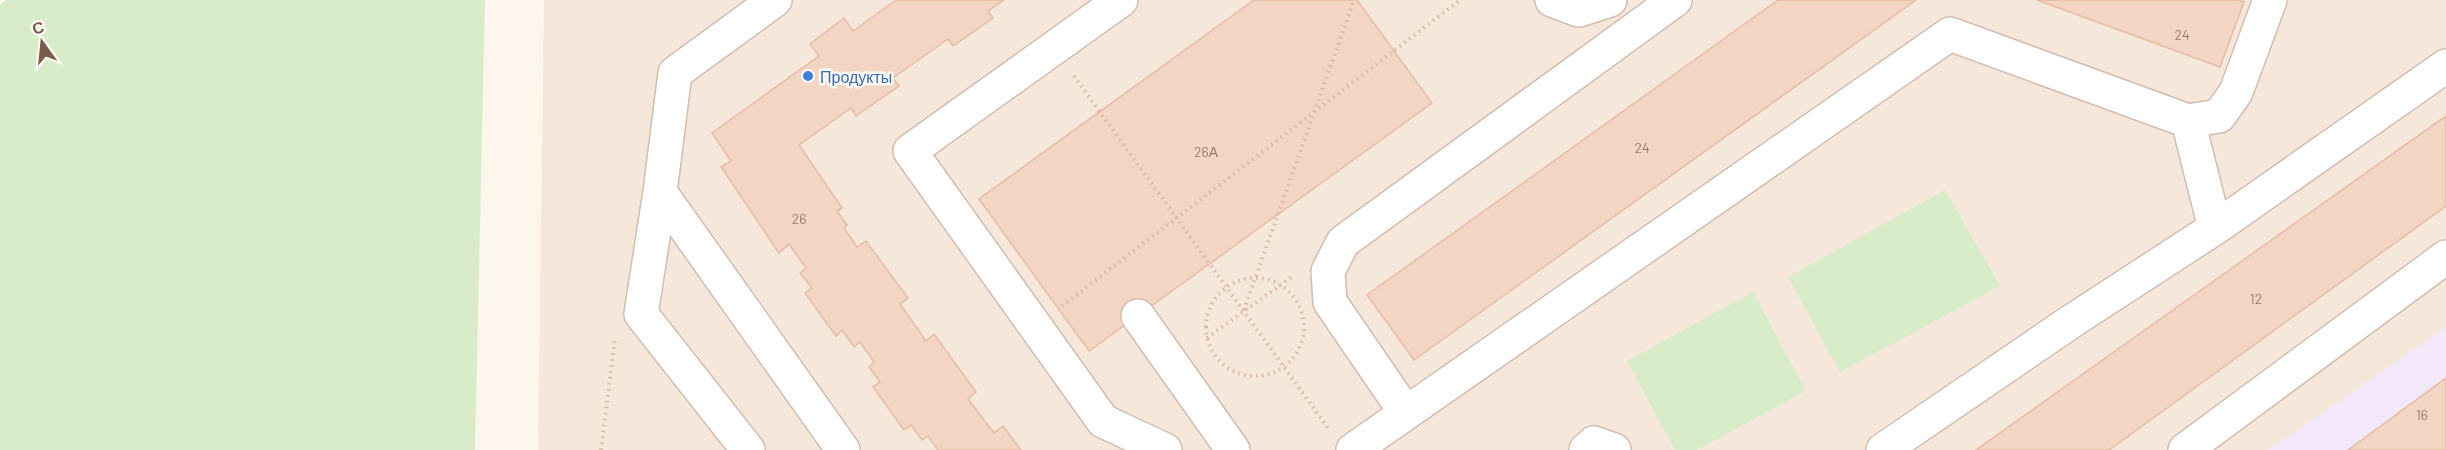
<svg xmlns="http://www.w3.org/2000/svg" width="2446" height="450" font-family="Barlow,sans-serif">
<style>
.residential{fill:#f5e8da}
.education{fill:#f3e8fa}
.green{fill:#d8ecc9}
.building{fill:#f3d5c3;stroke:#e6bba3;stroke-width:1.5}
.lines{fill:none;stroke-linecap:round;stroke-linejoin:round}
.minor-casing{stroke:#d1beb0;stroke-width:36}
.path{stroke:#d9b8a5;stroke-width:4;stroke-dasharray:1.5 4.5;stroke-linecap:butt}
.minor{stroke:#fff;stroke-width:33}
.shop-dot{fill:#3f7fe0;stroke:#fffaf3;stroke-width:2}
.labels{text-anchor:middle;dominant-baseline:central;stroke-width:5;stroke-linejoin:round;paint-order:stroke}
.number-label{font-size:14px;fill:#987a6a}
.shop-label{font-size:16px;fill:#366cbe;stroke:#fffaf3;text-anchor:start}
</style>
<rect width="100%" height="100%" fill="#fdf6ec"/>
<path class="residential" d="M 544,0 L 2446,0 L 2446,450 L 538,450 Z"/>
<path class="education" d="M 2446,327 L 2446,450 L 2269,450 Z"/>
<path class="green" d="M 6,0 L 485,0 L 475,450 L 0,450 L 0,5 Z
M 1945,190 L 2000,286 L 1840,372 L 1788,277 Z
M 1753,292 L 1806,391 L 1697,450 L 1675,450 L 1627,361 Z"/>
<path class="building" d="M 896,0 L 1004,0 L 988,11 L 993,18 L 953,46 L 948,39 L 893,78 L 899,86 L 856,116 L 851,108 L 799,145 L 842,208 L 837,211 L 847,225 L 844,228 L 857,247 L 866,241 L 908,298 L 900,304 L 926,341 L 934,334 L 976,392 L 968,399 L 994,433 L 1003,426 L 1021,450 L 938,450 L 928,436 L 922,440 L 911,425 L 904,430 L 873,387 L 880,382 L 869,367 L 874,362 L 860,342 L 854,347 L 842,330 L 836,336 L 805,293 L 812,288 L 800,273 L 806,268 L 789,244 L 779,253 L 721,167 L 731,161 L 712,133 L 819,56 L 810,44 L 844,18 L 853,31 Z
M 1254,0 L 1357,0 L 1432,103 L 1089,351 L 979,199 Z
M 1778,0 L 1916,0 L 1414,360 L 1367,295 Z
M 2037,0 L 2239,0 L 2244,2 L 2220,67 Z
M 2446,116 L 2446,206 L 2109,450 L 1976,450 Z
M 2446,378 L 2446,450 L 2348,450 Z"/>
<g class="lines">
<g class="minor-casing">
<path id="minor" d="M 775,0 L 675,73 L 660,192 L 843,450
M 1121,0 L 910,151 L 1103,421 L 1165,450
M 1552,0 L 1579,10 L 1610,0
M 2188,121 L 2215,228
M 660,192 L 641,314 L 748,450
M 1138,316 L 1233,450
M 1406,413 L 1330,302 L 1328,271 L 1343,242 L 1675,0
M 1353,450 L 1950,34 L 2188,121 L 2219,116 L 2236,92 L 2270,0
M 1586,450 L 1594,443 L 1614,450
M 1883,450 L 2072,321 L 2215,228 L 2446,66
M 2185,450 L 2446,257"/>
</g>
<path class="path" d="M 1074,76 L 1328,428
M1206 327a49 49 0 1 1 98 0a49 49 0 1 1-98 0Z
M 1062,306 L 1460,0
M 1244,310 L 1354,0
M 1207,338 L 1293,276
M 601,450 L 615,339"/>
<use href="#minor" class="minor"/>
</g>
<circle class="shop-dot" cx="808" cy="76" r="6"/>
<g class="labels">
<g class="number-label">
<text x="2182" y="34">24</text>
<text x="1642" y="147">24</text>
<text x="1206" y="151">26А</text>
<text x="799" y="218">26</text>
<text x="2256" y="298">12</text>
<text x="2422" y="414">16</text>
</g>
<g class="shop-label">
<text x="820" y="76">Продукты</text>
</g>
</g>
<g transform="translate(42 42) rotate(345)" stroke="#fffaf3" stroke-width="4.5" paint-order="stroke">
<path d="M0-4.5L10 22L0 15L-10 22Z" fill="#7a5c4d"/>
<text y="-9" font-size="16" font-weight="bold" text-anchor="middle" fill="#7a5c4d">С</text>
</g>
</svg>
